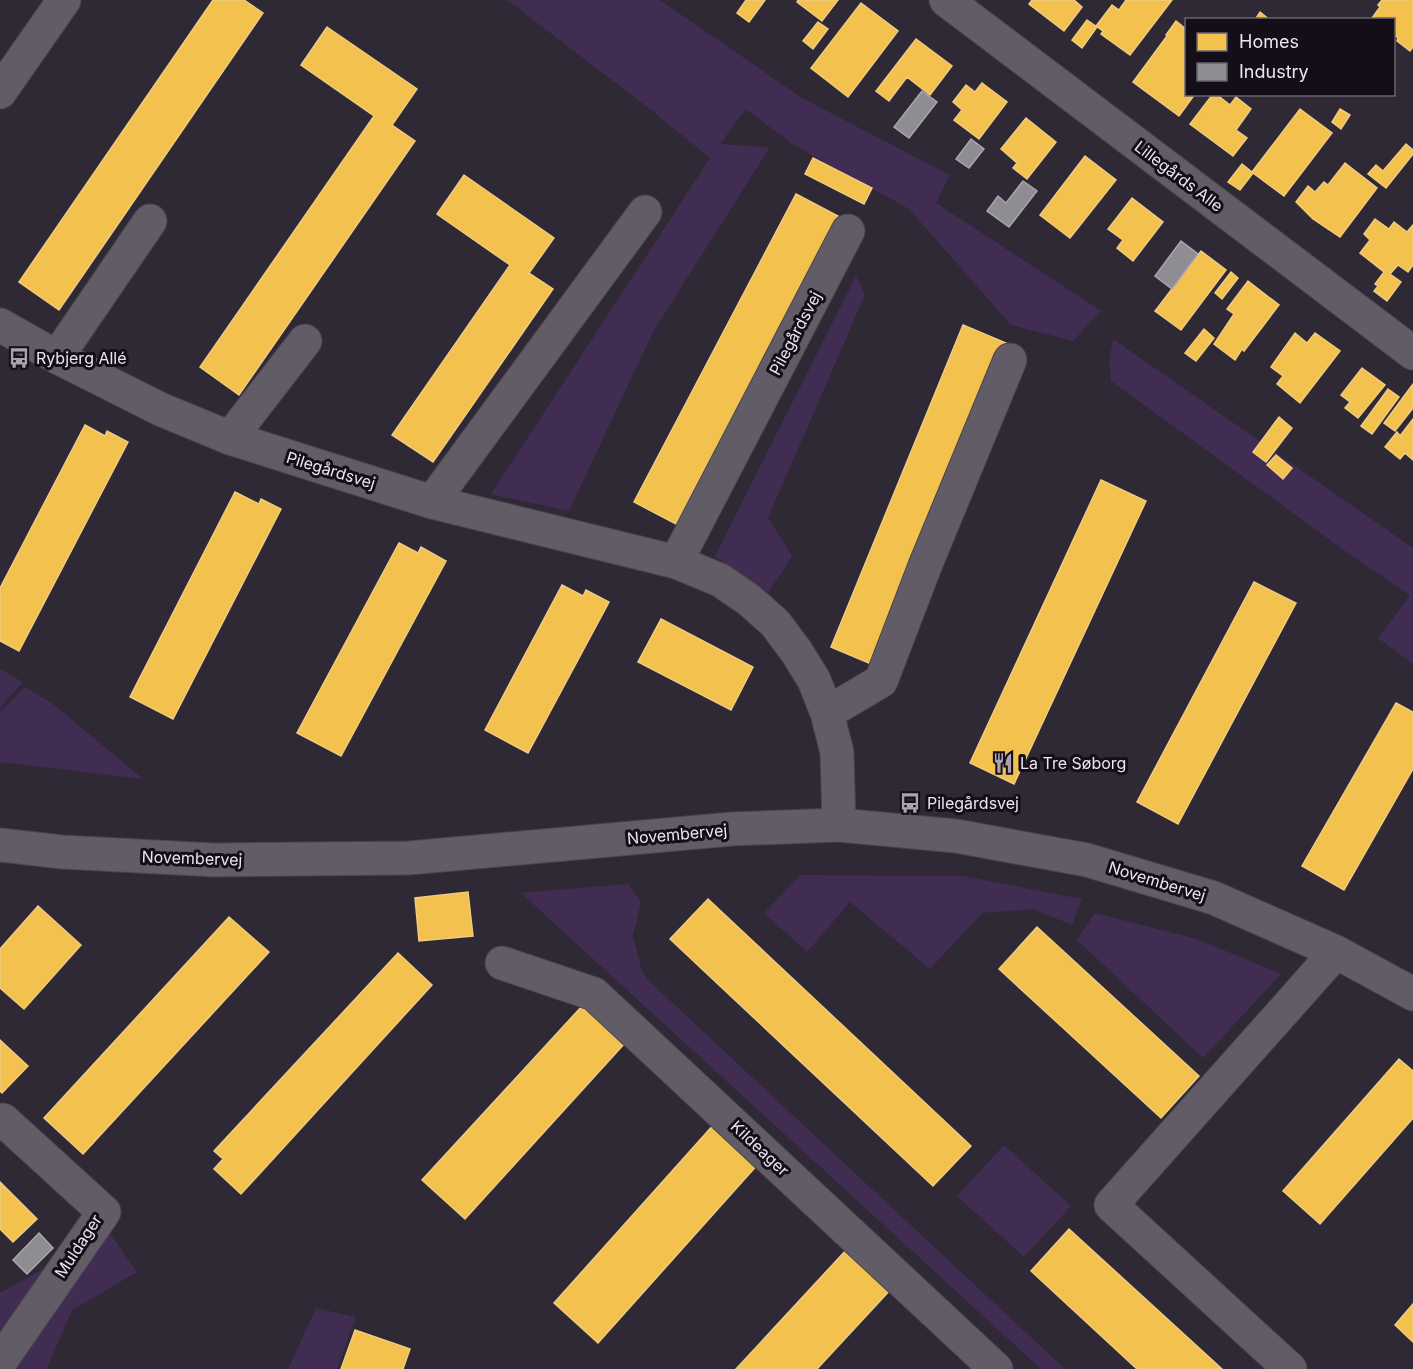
<svg xmlns="http://www.w3.org/2000/svg" width="1413" height="1369" font-family="Inter,sans-serif">
<style>
.green{fill:#412d52}
.homes{fill:#f2c14e;stroke:#f0cb80;stroke-width:1.5}
.industry{fill:#8d8d92;stroke:#aaa7af;stroke-width:1.5}
.lines{fill:none;stroke-linecap:round;stroke-linejoin:round}
.minor-casing{stroke:#4a434f;stroke-width:35}
.minor{stroke:#615c66;stroke-width:33}
.labels{text-anchor:middle;dominant-baseline:central;stroke-width:6;stroke-linejoin:round;paint-order:stroke}
.street-label{font-size:16px;fill:#ece3f4;stroke:#140e19}
.poi-label{font-size:16px;fill:#ece3f4;stroke:#140e19;text-anchor:start}
</style>
<rect width="100%" height="100%" fill="#2f2835"/>
<path class="green" d="M 507,0 L 660,0 L 802,98 L 950,175 L 936,203 L 1101,311 L 1073,341 L 1011,325 L 909,209 L 792,144 L 746,109 L 720,144 L 770,147 L 653,332 L 569,511 L 491,494 L 710,158 L 646,106 Z
M 856,276 L 865,295 L 768,518 L 792,556 L 768,593 L 715,556 Z
M 1113,339 L 1413,548 L 1413,664 L 1378,638 L 1410,595 L 1355,558 L 1111,381 L 1109,361 Z
M 0,669 L 23,682 L 0,708 Z
M 25,687 L 53,704 L 143,779 L 0,762 L 0,712 Z
M 801,875 L 963,876 L 1082,899 L 1072,925 L 1033,909 L 982,913 L 930,969 L 850,902 L 807,952 L 764,913 Z
M 628,884 L 641,902 L 633,936 L 642,971 L 649,981 L 1065,1369 L 1041,1369 L 521,893 Z
M 1095,913 L 1197,939 L 1281,974 L 1203,1058 L 1077,940 Z
M 1004,1145 L 1071,1206 L 1024,1257 L 957,1196 Z
M 109,1232 L 137,1272 L 72,1310 L 47,1369 L 0,1369 L 0,1293 Z
M 316,1308 L 356,1317 L 337,1369 L 288,1369 Z"/>
<path class="homes" d="M 213,0 L 244,0 L 263,13 L 59,310 L 19,282 Z
M 746,0 L 765,0 L 749,22 L 737,13 Z
M 798,0 L 838,0 L 822,21 L 797,2 Z
M 1032,0 L 1074,0 L 1082,7 L 1064,31 L 1029,4 Z
M 1126,0 L 1172,0 L 1130,55 L 1101,34 L 1103,31 L 1096,26 L 1112,5 L 1119,10 Z
M 1382,0 L 1413,0 L 1413,47 L 1410,51 L 1397,41 L 1398,38 L 1394,35 L 1394,20 L 1372,18 L 1380,7 L 1378,5 Z
M 861,3 L 898,31 L 848,97 L 811,68 Z
M 1260,12 L 1270,20 L 1255,20 Z
M 1087,20 L 1097,27 L 1082,48 L 1072,40 Z
M 1176,21 L 1186,29 L 1186,94 L 1195,94 L 1179,116 L 1133,82 L 1167,36 L 1166,35 Z
M 818,22 L 828,29 L 813,49 L 803,41 Z
M 327,27 L 417,89 L 392,125 L 415,141 L 239,395 L 200,367 L 374,116 L 301,65 Z
M 916,39 L 952,66 L 930,95 L 907,77 L 889,101 L 876,91 Z
M 982,83 L 1007,102 L 979,139 L 954,120 L 962,110 L 953,102 L 966,85 L 975,92 Z
M 1213,94 L 1216,94 L 1230,105 L 1236,97 L 1251,109 L 1236,130 L 1247,138 L 1233,156 L 1190,124 Z
M 1300,109 L 1332,133 L 1284,196 L 1253,173 L 1240,190 L 1228,182 L 1242,164 L 1252,172 Z
M 1340,109 L 1350,115 L 1341,129 L 1332,122 Z
M 1026,118 L 1056,142 L 1027,179 L 1013,168 L 1017,163 L 1001,149 Z
M 1406,144 L 1413,150 L 1413,154 L 1386,188 L 1368,174 L 1376,165 L 1383,171 Z
M 1085,156 L 1116,180 L 1070,238 L 1040,215 Z
M 813,158 L 872,188 L 864,204 L 805,174 Z
M 1345,163 L 1377,188 L 1340,237 L 1313,219 L 1296,202 L 1308,186 L 1315,192 L 1324,182 L 1328,185 Z
M 464,175 L 554,238 L 529,273 L 553,289 L 433,462 L 392,435 L 510,265 L 437,214 Z
M 796,194 L 838,216 L 676,524 L 634,502 Z
M 1132,198 L 1163,222 L 1133,261 L 1117,248 L 1123,240 L 1108,229 Z
M 1375,219 L 1389,229 L 1394,222 L 1407,232 L 1413,225 L 1413,265 L 1408,272 L 1398,265 L 1390,274 L 1401,282 L 1387,301 L 1374,291 L 1378,286 L 1375,284 L 1384,272 L 1360,253 L 1370,240 L 1364,234 Z
M 1201,251 L 1226,270 L 1181,330 L 1155,311 Z
M 1231,272 L 1238,278 L 1222,299 L 1215,293 Z
M 1248,281 L 1279,305 L 1244,351 L 1242,349 L 1235,360 L 1214,344 L 1234,314 L 1227,309 Z
M 963,325 L 1008,344 L 876,666 L 831,647 Z
M 1204,329 L 1214,338 L 1196,361 L 1185,353 Z
M 1295,333 L 1307,343 L 1315,333 L 1340,351 L 1300,403 L 1277,384 L 1283,376 L 1271,367 Z
M 1362,368 L 1385,385 L 1358,418 L 1345,408 L 1350,402 L 1341,395 Z
M 1413,384 L 1413,408 L 1395,431 L 1384,423 Z
M 1388,389 L 1399,397 L 1372,434 L 1361,426 Z
M 1279,417 L 1292,428 L 1266,462 L 1253,452 Z
M 1413,419 L 1413,460 L 1405,453 L 1400,459 L 1385,447 L 1397,432 L 1400,436 Z
M 85,425 L 105,436 L 107,431 L 128,442 L 19,651 L 0,641 L 0,588 Z
M 1276,455 L 1292,468 L 1283,479 L 1267,465 Z
M 1101,480 L 1146,501 L 1014,784 L 970,763 Z
M 235,492 L 259,504 L 261,499 L 281,509 L 173,719 L 130,697 Z
M 399,543 L 418,553 L 421,547 L 446,561 L 341,756 L 297,733 Z
M 1254,582 L 1296,603 L 1178,824 L 1137,802 Z
M 562,585 L 583,596 L 586,590 L 609,602 L 528,753 L 485,730 Z
M 661,619 L 753,667 L 731,710 L 638,662 Z
M 1396,703 L 1413,712 L 1413,769 L 1344,890 L 1302,866 Z
M 468,892 L 473,936 L 419,941 L 415,898 Z
M 708,899 L 971,1146 L 933,1186 L 670,939 Z
M 38,906 L 81,945 L 24,1009 L 0,988 L 0,949 Z
M 229,917 L 269,952 L 83,1154 L 44,1118 Z
M 1037,927 L 1199,1076 L 1161,1118 L 999,969 Z
M 398,953 L 432,985 L 241,1194 L 214,1169 L 223,1159 L 214,1151 Z
M 583,1005 L 625,1043 L 465,1219 L 422,1180 Z
M 0,1040 L 28,1066 L 2,1093 L 0,1091 Z
M 1399,1059 L 1413,1071 L 1413,1118 L 1320,1224 L 1283,1191 Z
M 715,1123 L 759,1163 L 598,1343 L 554,1303 Z
M 0,1182 L 37,1219 L 13,1242 L 0,1229 Z
M 1069,1229 L 1222,1369 L 1137,1369 L 1031,1271 Z
M 848,1248 L 892,1288 L 817,1369 L 736,1369 Z
M 1413,1304 L 1413,1342 L 1395,1325 Z
M 355,1330 L 410,1349 L 403,1369 L 341,1369 Z"/>
<path class="industry" d="M 922,91 L 937,102 L 909,138 L 894,127 Z
M 971,139 L 984,149 L 969,168 L 956,159 Z
M 1023,181 L 1037,191 L 1009,227 L 987,211 L 998,196 L 1006,203 Z
M 1181,241 L 1198,254 L 1172,289 L 1155,276 Z
M 39,1233 L 53,1248 L 27,1274 L 13,1260 Z"/>
<g class="lines">
<g class="minor-casing">
<path id="minor" d="M 946,0 L 1413,353
M 0,92 L 64,0
M 0,325 L 57,357 L 160,409 L 230,438 L 432,502 L 676,562 L 720,580 L 749,600 L 775,623 L 796,651 L 814,680 L 827,713 L 837,752 L 839,825
M 57,357 L 150,221
M 230,438 L 305,341
M 432,502 L 645,212
M 676,562 L 848,231
M 827,713 L 881,681 L 925,566 L 1010,360
M 0,845 L 62,852 L 214,860 L 409,858 L 732,829 L 839,825 L 956,836 L 1087,860 L 1214,898 L 1336,952 L 1413,994
M 502,963 L 594,994 L 996,1369
M 0,1362 L 104,1212 L 3,1120
M 1290,1369 L 1111,1205 L 1336,952"/>
</g>
<use href="#minor" class="minor"/>
</g>
<defs>
<g id="bus-bare" transform="scale(1.62)"><path d="M-5-6H5V4H4V6H2V4H-2V6H-4V4H-5ZM-3.5-4V0h7V-4ZM-3.5 1.2v1.5H-2V1.2ZM2 1.2v1.5H3.5V1.2Z" fill="#aaa2b1" stroke="#140e19" stroke-width="2.5" paint-order="stroke"/></g>
<g id="restaurant-bare" transform="scale(1.62)"><path d="M-5-6h1v4h1v-4h1v4h1v-4h1v5L-1.5 .5V6h-2V.5L-5-1ZM5-6V6H3V1.5H1.5Q1.5-4 5-6Z" fill="#aaa2b1" stroke="#140e19" stroke-width="2.5" paint-order="stroke"/></g>
</defs>
<g fill-rule="evenodd">
<use href="#bus-bare" x="19" y="358"/>
<use href="#restaurant-bare" x="1003" y="763"/>
<use href="#bus-bare" x="910" y="803"/>
</g>
<g class="labels">
<g class="street-label">
<text transform="translate(1179 176) rotate(37)">Lillegårds Alle</text>
<text transform="translate(795 333) rotate(-62)">Pilegårdsvej</text>
<text transform="translate(331 470) rotate(17)">Pilegårdsvej</text>
<text transform="translate(677 834) rotate(-5)">Novembervej</text>
<text transform="translate(192 858) rotate(2)">Novembervej</text>
<text transform="translate(1157 881) rotate(17)">Novembervej</text>
<text transform="translate(760 1148) rotate(43)">Kildeager</text>
<text transform="translate(78 1246) rotate(-57)">Muldager</text>
</g>
<g class="poi-label">
<text x="36" y="358">Rybjerg Allé</text>
<text x="1020" y="763">La Tre Søborg</text>
<text x="927" y="803">Pilegårdsvej</text>
</g>
</g>
<rect x="1185" y="18" width="210" height="78" fill="#140e19" stroke="#6a6371" stroke-width="1.5"/>
<rect x="1197" y="33" width="30" height="18" fill="#f2c14e" stroke="#6a6371" stroke-width="1.5"/>
<text x="1239" y="48" font-size="18" fill="#ece3f4">Homes</text>
<rect x="1197" y="63" width="30" height="18" fill="#8d8d92" stroke="#6a6371" stroke-width="1.5"/>
<text x="1239" y="78" font-size="18" fill="#ece3f4">Industry</text>
</svg>
